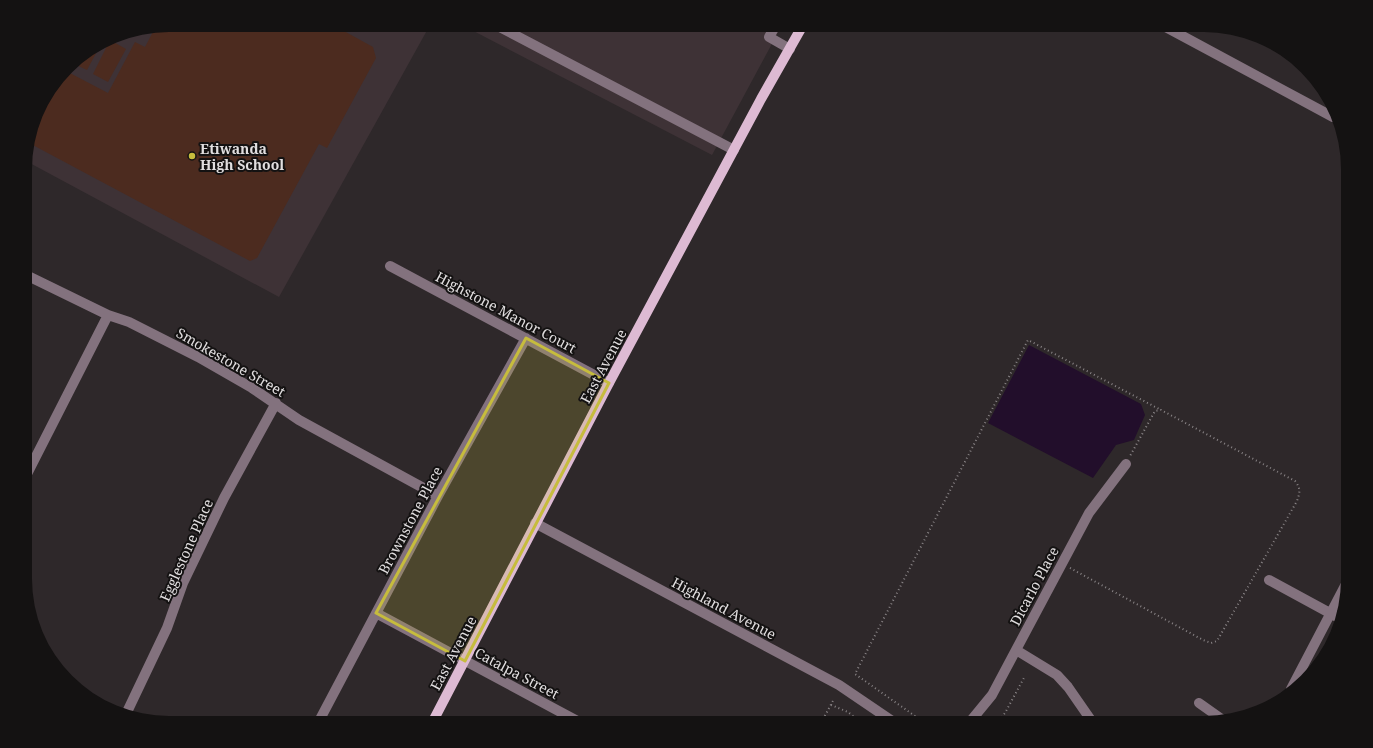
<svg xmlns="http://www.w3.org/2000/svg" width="1373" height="748" font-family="'Noto Serif',serif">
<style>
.built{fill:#3e3236}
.green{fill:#4c2b1f}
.water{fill:#220e2b}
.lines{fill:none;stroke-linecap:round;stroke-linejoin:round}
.path{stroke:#898486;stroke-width:2;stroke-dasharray:1 3;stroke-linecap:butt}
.minor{stroke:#83727e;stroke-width:10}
.major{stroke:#ddbad3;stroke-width:10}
.marked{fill:#c6bc3d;fill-opacity:0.2;stroke:#c6bc3d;stroke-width:3;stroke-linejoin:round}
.poi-dot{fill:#c6bc3d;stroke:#141212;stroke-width:1.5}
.labels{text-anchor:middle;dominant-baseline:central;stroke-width:4;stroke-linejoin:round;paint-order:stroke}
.poi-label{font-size:14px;font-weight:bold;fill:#e1dedf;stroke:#141212;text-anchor:start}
.street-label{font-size:14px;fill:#e1dedf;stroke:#141212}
</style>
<rect width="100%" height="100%" fill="#2e282a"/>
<path class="built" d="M 169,25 L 430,25 L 279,297 L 26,161 L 26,150 L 40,105 L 74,61 L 114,36 Z
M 462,25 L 782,25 L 712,155 Z"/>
<path class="green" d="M 169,25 L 333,25 L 373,47 L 376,58 L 327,148 L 319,144 L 257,258 L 250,261 L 29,143 L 40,105 L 66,71 L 108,93 L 135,42 L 145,47 L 155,28 Z
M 110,40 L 126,49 L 108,82 L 93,74 Z
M 101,44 L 87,70 L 72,63 L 74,61 Z"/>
<path class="water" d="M 1029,345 L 1141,404 L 1145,415 L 1134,440 L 1116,445 L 1093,478 L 988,423 Z"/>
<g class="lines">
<path class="path" d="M 1070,568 L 1203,640 L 1211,643 L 1217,641 L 1297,501 C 1300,492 1301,489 1295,481 L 1161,410 L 1155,411 L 1130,456
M 831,705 L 848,712 L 862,723
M 821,723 L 834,699
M 925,723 L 855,674 L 1028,340 L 1161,410
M 996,723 L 1005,713 L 1025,676"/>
<path class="minor" d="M 496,25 L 734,150
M 776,25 L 769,37 L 790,49
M 1162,25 L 1333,117
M 390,266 L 609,383
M 26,275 L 108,315 L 129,322 L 198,357 L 252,388 L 299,420 L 438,496
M 26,476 L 108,315
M 535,523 L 839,685 L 895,723
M 1269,580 L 1339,618
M 376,613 L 581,723
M 1016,650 L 1057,675 L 1068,687 L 1093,723
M 1291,689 L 1348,580
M 1199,703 L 1223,720
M 127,712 L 167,628 L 183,583 L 224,498 L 276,403
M 318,723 L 438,496 L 526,338
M 969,723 L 992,695 L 1089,513 L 1126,464"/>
<path class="major" d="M 432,723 L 609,383 L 761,99 L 803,25"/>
</g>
<path class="marked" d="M 526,338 L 609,383 L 465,661 L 376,613 Z"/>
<circle class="poi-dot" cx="192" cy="156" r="4"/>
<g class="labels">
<g class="poi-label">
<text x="200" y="148">Etiwanda<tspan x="200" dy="16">High School</tspan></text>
</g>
<g class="street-label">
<text transform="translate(506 312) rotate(28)">Highstone Manor Court</text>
<text transform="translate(231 362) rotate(30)">Smokestone Street</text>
<text transform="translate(603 366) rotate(-62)">East Avenue</text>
<text transform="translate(410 520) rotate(-62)">Brownstone Place</text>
<text transform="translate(186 550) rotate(-66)">Egglestone Place</text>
<text transform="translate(1034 586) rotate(-62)">Dicarlo Place</text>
<text transform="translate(724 608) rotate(28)">Highland Avenue</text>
<text transform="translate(453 653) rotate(-62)">East Avenue</text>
<text transform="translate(517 673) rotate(28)">Catalpa Street</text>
</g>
</g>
<path d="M0 0H1373V748H0ZM169 32H1204A137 137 0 0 1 1341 169V579A137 137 0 0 1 1204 716H169A137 137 0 0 1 32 579V169A137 137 0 0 1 169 32Z" fill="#141212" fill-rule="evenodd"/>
</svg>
